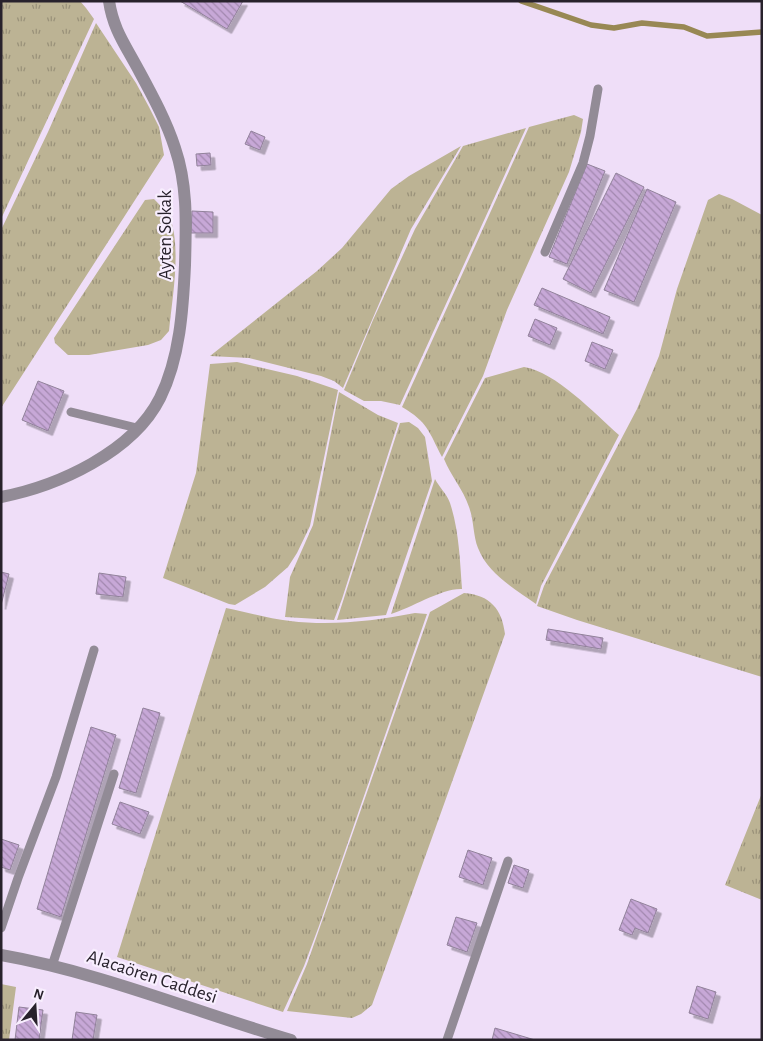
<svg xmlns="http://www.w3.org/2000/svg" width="763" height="1041" font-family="'Alegreya Sans',sans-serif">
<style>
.grass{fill:url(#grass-tufts)}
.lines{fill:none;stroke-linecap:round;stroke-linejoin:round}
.stream{stroke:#988854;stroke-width:5.5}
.building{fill:url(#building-back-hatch);stroke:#91829a;filter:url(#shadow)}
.service{stroke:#928b96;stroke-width:9}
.minor{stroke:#928b96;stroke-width:12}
.tertiary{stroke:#928b96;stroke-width:12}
.labels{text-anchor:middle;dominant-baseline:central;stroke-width:4.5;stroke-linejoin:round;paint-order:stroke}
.street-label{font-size:19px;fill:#28222c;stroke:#f8eefe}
</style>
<defs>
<pattern id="grass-tufts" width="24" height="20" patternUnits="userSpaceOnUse" patternTransform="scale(1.25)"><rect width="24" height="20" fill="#bcb394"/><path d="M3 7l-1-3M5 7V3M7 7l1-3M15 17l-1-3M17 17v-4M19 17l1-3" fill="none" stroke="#999179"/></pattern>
<pattern id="building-back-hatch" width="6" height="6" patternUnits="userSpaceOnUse" patternTransform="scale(1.25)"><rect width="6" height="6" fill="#c7a8d7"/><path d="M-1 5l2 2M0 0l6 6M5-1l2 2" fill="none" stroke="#a288af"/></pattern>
<filter id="shadow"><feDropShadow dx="4.5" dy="4.5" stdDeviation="0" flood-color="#0004"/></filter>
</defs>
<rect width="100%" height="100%" fill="#efdef8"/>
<path class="grass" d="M 1,1 L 80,1 L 86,8 L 94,19 L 1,219 Z
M 96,23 L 136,83 L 149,107 L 159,127 L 164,155 L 1,408 L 1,230 L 48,132 Z
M 574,115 L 583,119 L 581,132 L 569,172 L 507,310 L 483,376 L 442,457 C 429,432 428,422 402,407 L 529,127 Z
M 526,128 L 400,405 L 381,401 L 364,401 L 344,390 L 373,320 L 415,229 L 463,146 Z
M 461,146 L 411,229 L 343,388 L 334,381 L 321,376 L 249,358 L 210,356 L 317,271 L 342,248 L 391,189 L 409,176 Z
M 719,194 L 732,199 L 762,215 L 762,677 L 577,620 L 537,606 L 544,586 L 637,409 L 659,356 L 677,289 L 708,200 Z
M 154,199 C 161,206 167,213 171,221 C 181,251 172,300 169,331 L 161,340 L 148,345 L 89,355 L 68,355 L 55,343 L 54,338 L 145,200 Z
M 237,362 L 297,376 L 338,390 L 310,526 L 297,553 L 288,567 L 265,587 L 235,605 L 229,604 L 163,578 L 196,473 L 210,364 Z
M 524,367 C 556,372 594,413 619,435 L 541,586 L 536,604 C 515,589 488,574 478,548 C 473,536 474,520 469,507 C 463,489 451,476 444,459 L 485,378 Z
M 339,392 L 378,415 L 398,423 L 342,599 L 334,620 L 285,617 L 290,577 L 313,525 Z
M 409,422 L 418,428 L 425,437 L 432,481 L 386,615 L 337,620 L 400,423 Z
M 435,479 C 439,487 447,494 450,503 C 459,530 460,561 462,589 C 442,588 411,608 391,614 Z
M 464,593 C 490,595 502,609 505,634 L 372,1005 L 361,1014 L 352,1018 L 287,1011 L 307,964 L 430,612 Z
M 226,608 C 247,612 269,619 290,621 C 332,626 374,621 415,613 L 427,614 L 319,926 L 304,966 L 283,1012 L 117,957 Z
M 762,793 L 762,900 L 725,885 Z
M 1,984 L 16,987 L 9,1040 L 1,1040 Z"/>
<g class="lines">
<path class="stream" d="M 521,1 L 591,25 L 614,28 L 642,23 L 684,27 L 707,36 L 762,32"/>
</g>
<path class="building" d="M 180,1 L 243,1 L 227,29 Z
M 251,131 L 265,137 L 260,150 L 245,144 Z
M 210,153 L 211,165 L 197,166 L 196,154 Z
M 587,164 L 605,171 L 567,264 L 549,257 Z
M 616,173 L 644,187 L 591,293 L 563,279 Z
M 647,189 L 676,202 L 634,302 L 604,290 Z
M 192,211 L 213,212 L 213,233 L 191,233 Z
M 542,288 L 610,317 L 603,334 L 534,305 Z
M 535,319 L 557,328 L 550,345 L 528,336 Z
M 592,342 L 613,350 L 605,369 L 585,361 Z
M 38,381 L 64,391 L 48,431 L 22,420 Z
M 1,572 L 9,574 L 1,605 Z
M 99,573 L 126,577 L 123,597 L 96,594 Z
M 548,629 L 603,638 L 601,649 L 546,640 Z
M 143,708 L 160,713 L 136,793 L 119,788 Z
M 91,727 L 116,735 L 61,917 L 37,909 Z
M 120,802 L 149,812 L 140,834 L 112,824 Z
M 1,839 L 19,845 L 10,870 L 1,867 Z
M 468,850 L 492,858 L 483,885 L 459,877 Z
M 514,865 L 529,870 L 523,888 L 508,883 Z
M 631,899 L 657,909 L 648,933 L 635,928 L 632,935 L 619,930 Z
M 456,917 L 477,923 L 467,952 L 447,945 Z
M 697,986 L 716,992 L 708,1019 L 689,1013 Z
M 19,1007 L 43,1010 L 39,1040 L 15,1040 Z
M 76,1012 L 97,1015 L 93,1040 L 72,1040 Z
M 495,1028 L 535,1040 L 492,1040 Z"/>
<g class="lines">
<path class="service" d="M 545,252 L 583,163 L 590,136 L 598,89
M 71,412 L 137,428
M 1,928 L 18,878 L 56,777 L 94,650
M 52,966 L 114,774
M 447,1040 L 508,861"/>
<path class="minor" d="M 1,497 C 58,486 133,452 160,398 C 180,358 183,309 185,265 C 186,225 188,186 175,148 C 166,120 151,93 137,67 C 124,43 113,28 109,1"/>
<path class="tertiary" d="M 1,955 C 99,972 196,1012 291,1040"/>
</g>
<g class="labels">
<g class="street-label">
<text transform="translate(165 235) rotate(-90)">Ayten Sokak</text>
<text transform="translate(152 977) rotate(18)">Alacaören Caddesi</text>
</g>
</g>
<rect width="763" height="1041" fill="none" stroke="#28222c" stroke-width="5"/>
<g transform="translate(35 1006) rotate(18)" stroke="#f8eefe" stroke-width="4" paint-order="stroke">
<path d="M0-4L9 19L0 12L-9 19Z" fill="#28222c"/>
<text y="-8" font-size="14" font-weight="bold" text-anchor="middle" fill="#28222c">N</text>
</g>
</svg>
